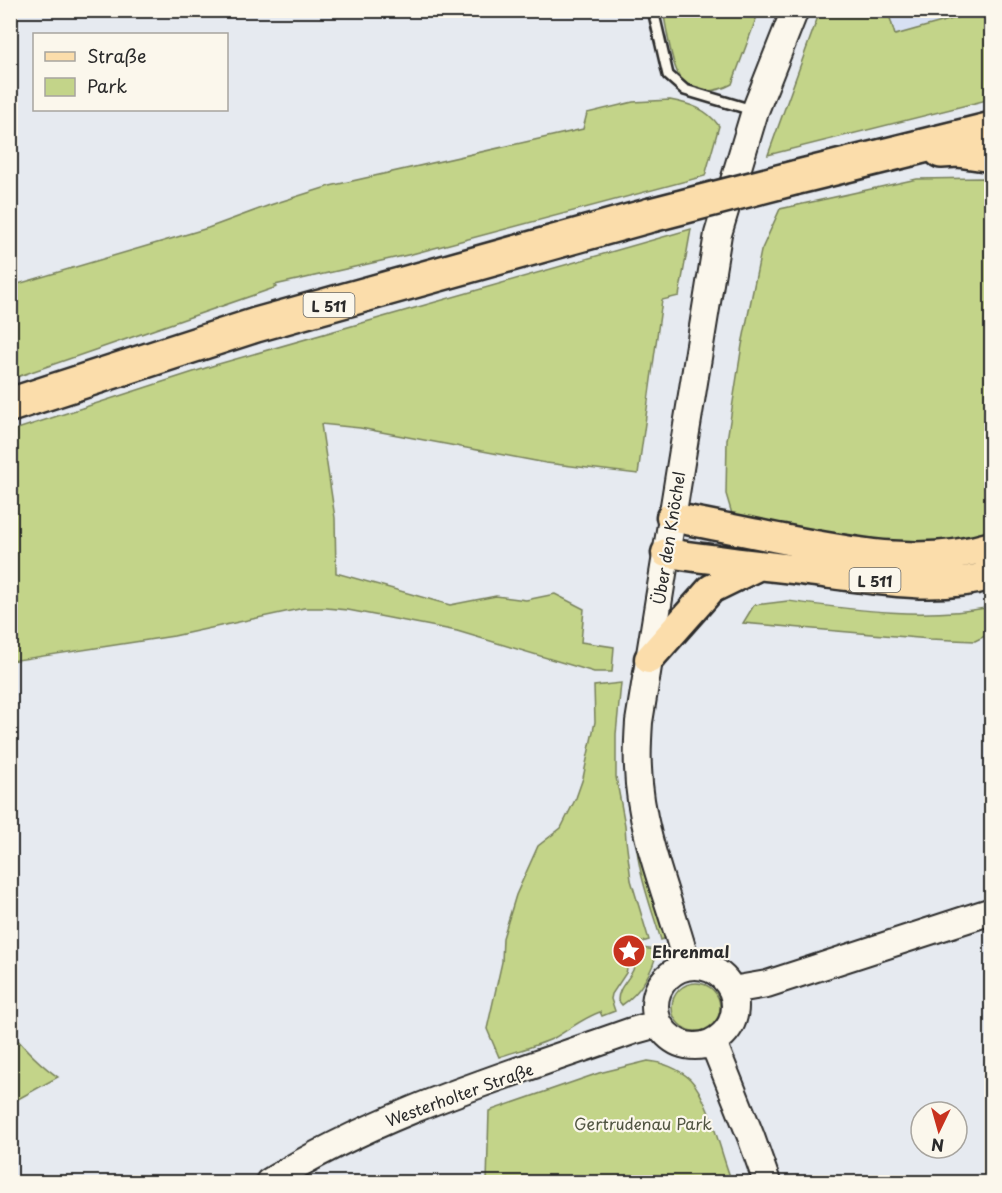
<svg xmlns="http://www.w3.org/2000/svg" width="1002" height="1193" font-family="'Playpen Sans',sans-serif">
<style>
.built{fill:#d7e0f3}
.green{fill:#c3d489;stroke:#77805a;stroke-width:1.5}
.lines{fill:none;stroke-linecap:round;stroke-linejoin:round}
.lane-casing{stroke:#2b2b2b;stroke-width:14}
.secondary-casing{stroke:#2b2b2b;stroke-width:30}
.primary-casing{stroke:#2b2b2b;stroke-width:33}
.highway-casing{stroke:#2b2b2b;stroke-width:38}
.lane{stroke:#fbf7ec;stroke-width:9}
.secondary{stroke:#fbf7ec;stroke-width:26}
.primary{stroke:#fbddab;stroke-width:28}
.highway{stroke:#fbddab;stroke-width:33}
.highway-bridge-casing{stroke:#2b2b2b;stroke-width:38;stroke-linecap:butt}
.highway-bridge{stroke:#fbddab;stroke-width:33}
.labels{text-anchor:middle;dominant-baseline:central;stroke-width:4.5;stroke-linejoin:round;paint-order:stroke}
.shield{fill:#fbf7ec;stroke:#696865;stroke-width:1.5}
.shield-label{font-size:15px;font-weight:bold;fill:#2b2b2b}
.street-label{font-size:16px;fill:#2b2b2b;stroke:#fbf7ec}
.poi-label{font-size:16px;font-weight:bold;fill:#2b2b2b;stroke:#fbf7ec;text-anchor:start}
.park-label{font-size:16px;fill:#515542;stroke:#fbf7ec}
</style>
<rect width="100%" height="100%" fill="#e6eaf0"/>
<filter id="ink" filterUnits="userSpaceOnUse"><feTurbulence type="fractalNoise" baseFrequency=".0167" numOctaves="2"/><feDisplacementMap in="SourceGraphic" scale="12" xChannelSelector="R" yChannelSelector="G"/><feConvolveMatrix kernelMatrix="1 2 1 2 8 2 1 2 1" color-interpolation-filters="sRGB"/></filter>
<g filter="url(#ink)">
<path class="built" d="M 888,10 L 981,11 L 894,35 Z"/>
<path class="green" d="M 663,11 L 759,11 L 732,84 C 723,89 715,91 705,91 C 699,90 692,90 687,86 C 672,76 667,29 663,11 Z
M 820,11 L 888,11 L 895,35 L 981,11 L 991,11 L 991,99 L 768,155 Z
M 670,100 C 691,104 707,109 719,126 L 705,176 L 412,254 L 275,285 L 277,287 L 11,379 L 11,286 L 208,228 L 270,205 L 330,186 L 583,129 L 587,113 L 633,102 Z
M 984,178 L 991,182 L 991,535 L 937,549 L 779,532 L 732,514 L 726,494 L 727,440 L 742,345 L 761,251 L 780,209 L 917,179 Z
M 691,229 L 679,296 L 662,300 L 638,474 L 546,463 L 360,428 L 321,424 L 335,518 L 336,573 L 450,605 L 496,596 L 526,600 L 555,594 L 584,609 L 581,642 L 614,647 L 612,672 L 594,672 L 457,631 L 348,610 L 326,608 L 304,608 L 174,636 L 11,661 L 11,431 L 215,365 Z
M 788,601 C 854,610 925,620 991,607 L 991,633 L 975,641 L 930,639 L 743,623 L 754,605 Z
M 621,683 L 616,734 L 616,777 L 625,825 L 626,840 L 631,880 L 649,940 L 633,945 L 626,973 L 612,994 L 611,999 L 615,1011 L 602,1016 L 600,1012 C 583,1018 570,1029 554,1038 C 537,1046 517,1051 499,1057 L 487,1029 L 502,962 L 503,938 L 516,895 L 538,846 L 561,828 L 576,798 L 583,778 L 595,722 L 594,686 Z
M 636,825 L 666,938 L 661,940 C 650,903 634,864 636,825 Z
M 641,948 L 657,950 C 654,970 639,994 622,1005 L 618,1000 C 618,988 628,981 633,970 C 636,963 636,953 641,948 Z
M672 1007a24 24 0 1 1 48 0a24 24 0 1 1-48 0Z
M 10,1031 C 25,1049 39,1064 58,1077 L 11,1103 Z
M 648,1061 C 662,1062 679,1069 690,1079 C 709,1098 721,1155 732,1182 L 487,1182 L 489,1111 L 599,1073 Z"/>
<g class="lines">
<g class="lane-casing">
<path id="lane" d="M 653,10 L 668,75 L 685,90 L 752,110"/>
</g>
<g class="secondary-casing">
<path id="secondary" d="M 687,965 C 670,900 640,835 638,768 C 637,753 638,737 639,722 L 718,234 L 755,111 L 795,10
M655 1006a40 40 0 1 1 80 0a40 40 0 1 1-80 0Z
M 732,990 L 767,984 L 992,911
M 713,1042 L 751,1137 L 767,1182
M 269,1182 C 380,1112 508,1075 632,1031 L 657,1024"/>
</g>
<g class="primary-casing">
<path id="primary" d="M 671,517 C 709,524 746,532 783,539 C 852,552 923,567 992,546
M 666,553 C 721,561 776,567 831,574 C 884,581 940,591 992,575
M 649,659 L 711,589 L 758,566"/>
</g>
<g class="highway-casing">
<path id="highway" d="M 941,151 L 958,150 L 992,155
M 794,178 L 992,129
M 10,405 L 256,325 L 651,215"/>
</g>
<use href="#lane" class="lane"/>
<use href="#secondary" class="secondary"/>
<use href="#primary" class="primary"/>
<use href="#highway" class="highway"/>
<g class="highway-bridge-casing">
<path id="highway-bridge" d="M 651,215 L 794,178"/>
</g>
<use href="#highway-bridge" class="highway-bridge"/>
</g>
</g>
<defs>
<g id="sight-disc" transform="scale(1.725)"><circle r="9.5" fill="#c8321e" stroke="#fbf7ec"/><path d="M0-6L1.8-2.2L6-1.7L2.9 1.2L3.7 5.4L0 3.3L-3.7 5.4L-2.9 1.2L-6-1.7L-1.8-2.2Z" fill="#fff"/></g>
</defs>
<g fill-rule="evenodd">
<use href="#sight-disc" x="629" y="951"/>
</g>
<g class="labels">
<g class="shield">
<rect x="303.5" y="293" width="51" height="24" rx="4.5"/>
<rect x="849.5" y="568" width="51" height="24" rx="4.5"/>
</g>
<g class="shield-label">
<text x="329" y="305">L 511</text>
<text x="875" y="580">L 511</text>
</g>
<g class="street-label">
<text transform="translate(668 538) rotate(-81)">Über den Knöchel</text>
<text transform="translate(459 1094) rotate(-20)">Westerholter Straße</text>
</g>
<g class="poi-label">
<text x="652" y="951">Ehrenmal</text>
</g>
<g class="park-label">
<text x="643" y="1123">Gertrudenau Park</text>
</g>
</g>
<rect width="1002" height="1193" fill="none" stroke="#fbf7ec" stroke-width="36"/>
<rect x="18" y="18" width="966" height="1157" fill="none" stroke="#2b2b2b" stroke-width="2" filter="url(#ink)"/>
<rect x="33" y="33" width="195" height="78" fill="#fbf7ec" stroke="#a8a59f" stroke-width="1.5"/>
<rect x="45" y="52" width="30" height="9" fill="#fbddab" stroke="#a8a59f" stroke-width="1.5"/>
<text x="87" y="63" font-size="18" fill="#2b2b2b">Straße</text>
<rect x="45" y="78" width="30" height="18" fill="#c3d489" stroke="#a8a59f" stroke-width="1.5"/>
<text x="87" y="93" font-size="18" fill="#2b2b2b">Park</text>
<g transform="translate(939 1130) rotate(185)"><circle r="28" fill="#fbf7ec" stroke="#a8a59f" stroke-width="1.5"/>
<path d="M0-4.5L10 22L0 15L-10 22Z" fill="#c8321e"/>
<text y="-9" font-size="16" font-weight="bold" text-anchor="middle" fill="#2b2b2b">N</text>
</g>
</svg>
